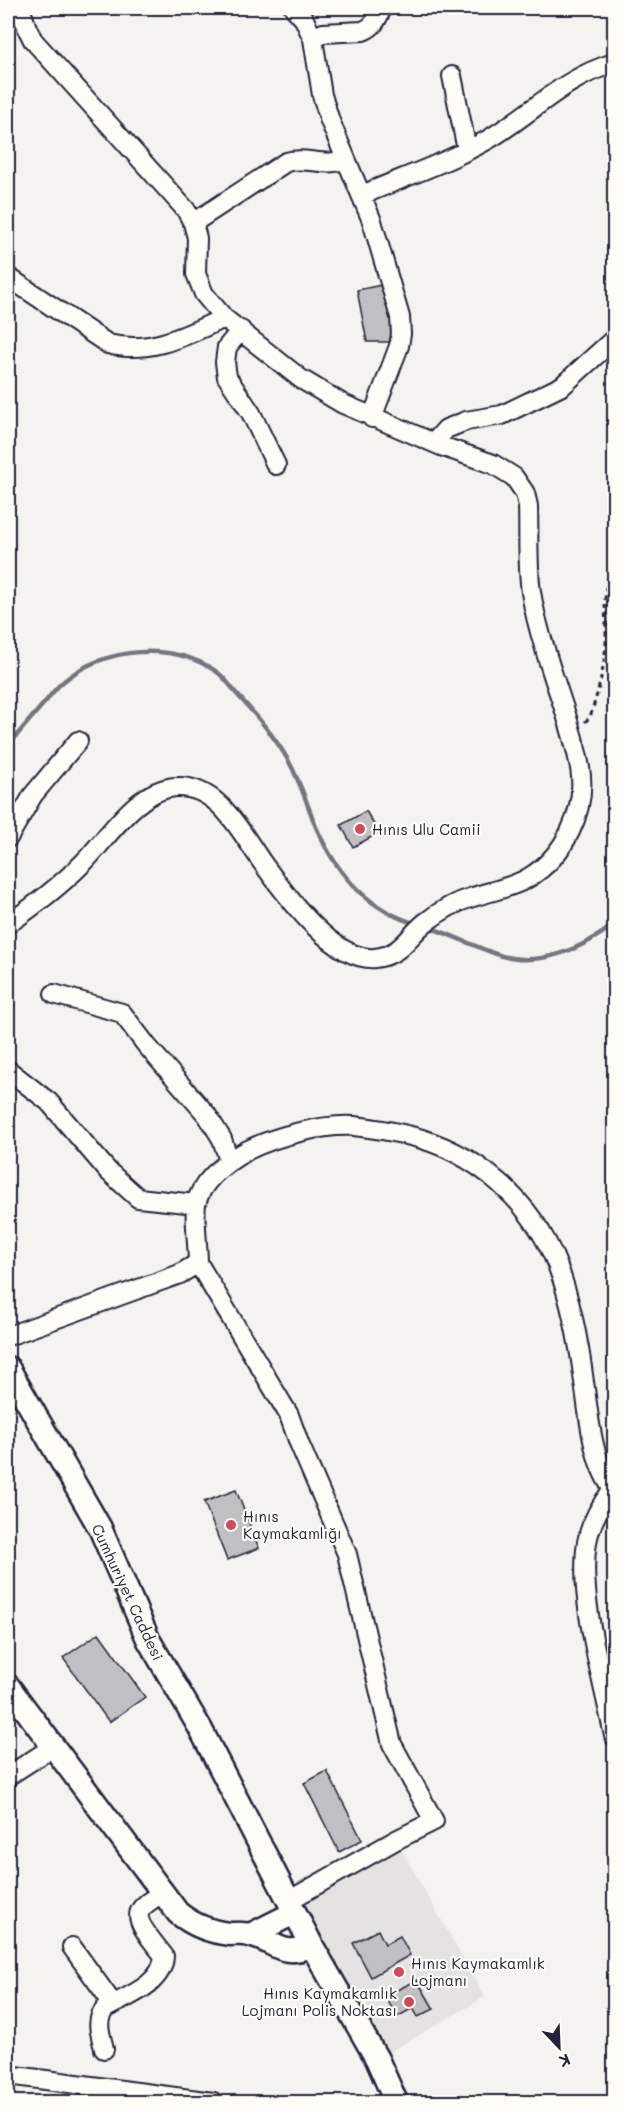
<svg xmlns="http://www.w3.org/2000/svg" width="622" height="2110" font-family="Mali,sans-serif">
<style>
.built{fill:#e4e3e2}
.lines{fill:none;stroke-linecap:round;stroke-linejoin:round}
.stream{stroke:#757582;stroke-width:4.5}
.building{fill:#c0bfc2;stroke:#22223b;stroke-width:1.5}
.minor-casing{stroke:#22223b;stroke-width:22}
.major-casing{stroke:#22223b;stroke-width:27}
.path{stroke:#22223b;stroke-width:3;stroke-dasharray:4.5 4.5;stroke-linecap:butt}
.minor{stroke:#fdfcf7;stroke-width:18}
.major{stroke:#fdfcf7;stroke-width:22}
.poi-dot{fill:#d1495b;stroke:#fdfcf7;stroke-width:2}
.labels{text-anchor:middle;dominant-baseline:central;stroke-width:4.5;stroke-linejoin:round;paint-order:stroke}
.poi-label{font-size:15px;fill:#22223b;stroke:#fdfcf7;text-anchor:start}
.street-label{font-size:15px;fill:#22223b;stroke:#fdfcf7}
</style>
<rect width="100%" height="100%" fill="#f4f3ef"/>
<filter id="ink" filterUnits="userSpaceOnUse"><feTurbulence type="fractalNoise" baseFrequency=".0167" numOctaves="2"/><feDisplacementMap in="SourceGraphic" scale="12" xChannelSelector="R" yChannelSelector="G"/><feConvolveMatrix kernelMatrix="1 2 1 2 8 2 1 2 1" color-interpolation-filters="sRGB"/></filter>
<g filter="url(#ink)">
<path class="built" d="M 396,1840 L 485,1997 L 377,2059 L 288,1901 Z"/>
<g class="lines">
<path class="stream" d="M 8,746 C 20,731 33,716 46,701 C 51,695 57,686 64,681 C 104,647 173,641 217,672 C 224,677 230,685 235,692 C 254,713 274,735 288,760 C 300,781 307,804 316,827 C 336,873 367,910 417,924
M 428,927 C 453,935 477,948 502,956 C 540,967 585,948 614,924"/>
</g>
<path class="building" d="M 382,285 L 389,315 L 396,316 L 395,342 L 367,342 L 357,290 Z
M 366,811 L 379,833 L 353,847 L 341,825 Z
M 236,1490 L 259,1548 L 227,1560 L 204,1502 Z
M 99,1633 L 145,1697 L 109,1722 L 63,1658 Z
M 327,1771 L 362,1840 L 339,1852 L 304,1783 Z
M 378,1930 L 385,1944 L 400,1936 L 410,1955 L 371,1977 L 353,1943 Z
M 417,1980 L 434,2009 L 418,2017 L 413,2008 L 397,2017 L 385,1996 Z"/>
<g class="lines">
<g class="minor-casing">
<path id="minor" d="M 294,8 L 304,19 L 313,39 L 322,95 L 330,121 L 372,221 L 400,317 L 401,334 L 399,346 L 372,418
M 313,39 L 323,33 L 363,31 C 375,26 377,19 382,8
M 452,76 L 467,150
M 362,195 C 404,177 449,162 489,139 C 534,112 563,78 614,63
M 193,223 L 286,162 C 307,156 325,168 346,159
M 8,277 L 108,344 C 150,355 187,335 224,318
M 241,330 L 227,347 L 225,362 L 227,377 L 251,413 L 276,465
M 441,446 L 439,437 L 446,429 L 466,421 L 502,415 L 562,386 L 614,339
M 8,838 L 33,795 L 78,741
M 8,924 C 34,906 60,886 83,863 C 108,838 137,789 176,787 C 220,785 242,835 264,865 C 286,895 334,962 375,958 C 402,955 407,937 426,922 C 440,911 455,902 473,897 C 491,891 511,888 528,878 C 565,856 587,810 580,768 C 573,727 556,689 545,649 C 539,630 534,611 531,592 C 527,563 529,534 528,506 L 525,493 L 514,477 L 493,464 L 441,446 L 343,404 L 301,379 L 224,318 L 204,294 L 196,274 L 197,238 L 193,223 L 186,210 L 33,40 L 27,28 L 20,8
M 54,994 L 122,1013 L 147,1046 L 207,1115 L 222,1139 L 229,1161
M 8,1070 L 49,1102 L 108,1171 L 138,1198 L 196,1204
M 198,1263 L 289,1415 L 299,1443 L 347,1554 L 392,1744 L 434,1821 L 396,1840 L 288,1901
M 8,1336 L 180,1274 L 198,1263 C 198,1249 194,1216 196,1204 C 202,1179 228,1161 248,1150 C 276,1136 323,1124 354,1126 C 372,1128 390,1131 407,1135 C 476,1151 533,1202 558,1267 C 572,1304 579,1343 584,1382 C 589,1415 592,1464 614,1490
M 613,1489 C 601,1504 591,1521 587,1542 C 578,1597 603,1680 614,1736
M 8,1776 L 53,1747
M 72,1947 L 113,2004
M 104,2049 C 101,2035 94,2020 106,2008 C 128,1996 163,1984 164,1956 C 157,1946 134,1923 140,1911 C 143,1904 155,1898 162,1893
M 8,2075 L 213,2102"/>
</g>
<g class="major-casing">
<path id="major" d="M 8,1368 L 100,1528 L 148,1639 L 200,1728 L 312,1946 L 377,2059 L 396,2102
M 8,1686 L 178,1913 C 194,1926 210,1932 230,1934 C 236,1934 243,1933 249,1935 C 277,1941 278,1958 312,1946
M 250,1935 L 294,1913"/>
</g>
<path class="path" d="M 585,722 L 590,717 C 598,693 604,670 606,644 C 607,613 600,591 614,561"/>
<use href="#minor" class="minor"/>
<use href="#major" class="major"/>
</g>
</g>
<g class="poi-dot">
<circle cx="360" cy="829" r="6"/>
<circle cx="231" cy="1525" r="6"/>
<circle cx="399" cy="1972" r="6"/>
<circle cx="409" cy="2002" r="6"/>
</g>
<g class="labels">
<g class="poi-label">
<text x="372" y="829">Hınıs Ulu Camii</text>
<text x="243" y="1516">Hınıs<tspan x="243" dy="17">Kaymakamlığı</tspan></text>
<text x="411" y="1963">Hınıs Kaymakamlık<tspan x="411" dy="17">Lojmanı</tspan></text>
<text x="397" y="1993" text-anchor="end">Hınıs Kaymakamlık<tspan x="397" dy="17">Lojmanı Polis Noktası</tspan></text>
</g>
<g class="street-label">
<text transform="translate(128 1592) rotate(65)">Cumhuriyet Caddesi</text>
</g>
</g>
<rect width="622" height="2110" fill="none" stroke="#fdfcf7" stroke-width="30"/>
<rect x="15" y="15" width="592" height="2080" fill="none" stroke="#22223b" stroke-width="2" filter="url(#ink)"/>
<g transform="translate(559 2047) rotate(157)" stroke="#fdfcf7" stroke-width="4.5" paint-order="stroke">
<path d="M0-4.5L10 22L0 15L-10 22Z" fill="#22223b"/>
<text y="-9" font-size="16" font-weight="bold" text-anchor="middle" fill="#22223b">K</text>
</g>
</svg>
